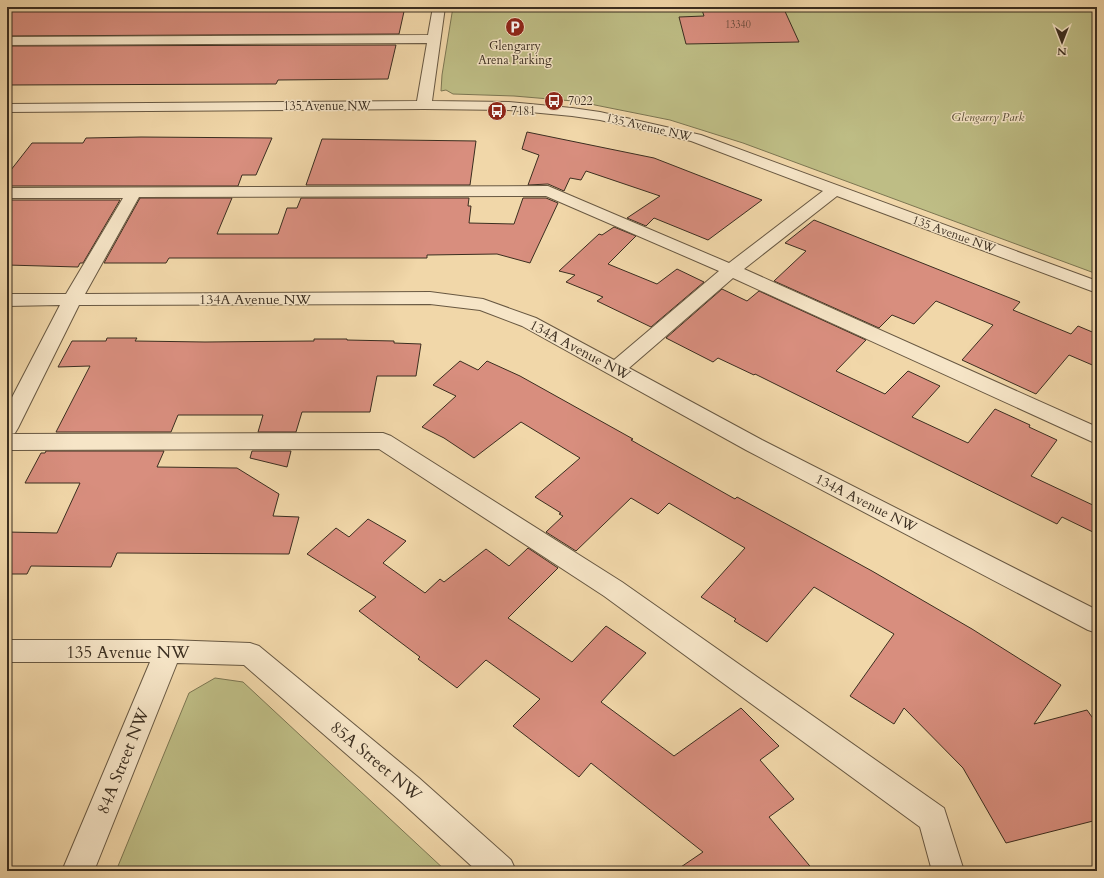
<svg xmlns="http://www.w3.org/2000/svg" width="1104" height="878" font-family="Cardo,serif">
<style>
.green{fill:#bebd85;stroke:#7c7652}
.building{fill:#d88e7e;stroke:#3b2e20}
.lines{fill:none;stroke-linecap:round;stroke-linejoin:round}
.minor-casing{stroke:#685842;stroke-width:2}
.minor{fill:#f6e5c7;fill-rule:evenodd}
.labels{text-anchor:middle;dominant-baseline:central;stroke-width:3;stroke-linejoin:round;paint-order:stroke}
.far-number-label{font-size:10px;fill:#624638}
.far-poi-label{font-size:12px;fill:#3b2e20;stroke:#f6e5c7;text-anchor:start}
.far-street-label{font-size:12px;fill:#3b2e20;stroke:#f6e5c7}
.far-park-label{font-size:12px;font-style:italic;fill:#554b34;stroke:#f6e5c7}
.street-label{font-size:14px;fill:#3b2e20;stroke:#f6e5c7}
.near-street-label{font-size:17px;fill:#3b2e20;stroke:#f6e5c7}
</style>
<rect width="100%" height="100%" fill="#f1d7a9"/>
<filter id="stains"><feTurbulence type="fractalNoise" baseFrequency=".005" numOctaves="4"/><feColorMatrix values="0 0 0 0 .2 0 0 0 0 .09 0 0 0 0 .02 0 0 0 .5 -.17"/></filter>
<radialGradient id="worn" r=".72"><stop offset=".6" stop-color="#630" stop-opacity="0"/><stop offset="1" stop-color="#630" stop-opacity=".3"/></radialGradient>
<path class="green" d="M 453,7 L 1097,7 L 1097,274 L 743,143 L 670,120 L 595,105 L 585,102 L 514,96 L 453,94 L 446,90 L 441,91 L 442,75 Z
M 215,678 L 243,682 L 446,871 L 116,871 L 189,693 Z"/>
<path class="building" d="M 7,7 L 405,7 L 399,34 L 7,36 Z
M 701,7 L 783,7 L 799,42 L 686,44 L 679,17 L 704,16 Z
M 396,45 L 388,79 L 278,80 L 276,84 L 7,85 L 7,46 Z
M 527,132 L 654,158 L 762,200 L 708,240 L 654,218 L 646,226 L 627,218 L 660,196 L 586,171 L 581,180 L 570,178 L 564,191 L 548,184 L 528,185 L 539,155 L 522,149 Z
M 141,137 L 272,138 L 256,175 L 242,175 L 238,186 L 7,186 L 7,175 L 32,143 L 83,143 L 86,138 Z
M 322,139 L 476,141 L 470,185 L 306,185 Z
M 140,198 L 232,198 L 217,234 L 278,234 L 287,208 L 297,208 L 301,198 L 469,198 L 468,206 L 471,206 L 469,223 L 514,224 L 523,198 L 546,198 L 558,203 L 530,263 L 497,254 L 427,255 L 427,258 L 169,258 L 166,263 L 104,263 Z
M 7,200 L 120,200 L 83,263 L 80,263 L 78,267 L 7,265 Z
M 814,220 L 1020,302 L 1013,310 L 1071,334 L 1078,326 L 1097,334 L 1097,367 L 1069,355 L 1036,394 L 962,360 L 993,325 L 936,301 L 914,324 L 892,315 L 879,328 L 774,281 L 806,251 L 785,243 Z
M 614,227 L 636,236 L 608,264 L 657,284 L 677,269 L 704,282 L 651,327 L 597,301 L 603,297 L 566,282 L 575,275 L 559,271 L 599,234 L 602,235 Z
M 722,289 L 747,301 L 759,291 L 866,340 L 836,371 L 885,394 L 908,371 L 940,386 L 912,417 L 968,443 L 995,409 L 1030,425 L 1029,427 L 1057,440 L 1031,476 L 1097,507 L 1097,534 L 1062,517 L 1057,524 L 755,374 L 754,375 L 718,358 L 713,362 L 666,338 Z
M 107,338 L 137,338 L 135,341 L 205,342 L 314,341 L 314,339 L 347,339 L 347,340 L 394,341 L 394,343 L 421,344 L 416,376 L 377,376 L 370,412 L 302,412 L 296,432 L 258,432 L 263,415 L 178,415 L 171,432 L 56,432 L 90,366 L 58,367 L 72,341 L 106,341 Z
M 460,361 L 478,370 L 487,361 L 520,376 L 633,439 L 631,440 L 735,499 L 737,497 L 872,571 L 972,629 L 1061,685 L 1034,724 L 1087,710 L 1097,724 L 1097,820 L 1006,843 L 963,768 L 904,708 L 894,724 L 850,696 L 894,634 L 814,587 L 767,642 L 734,621 L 736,619 L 701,597 L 745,548 L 669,503 L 658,514 L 631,498 L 576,551 L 546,532 L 563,516 L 559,514 L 561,513 L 535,497 L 580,458 L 521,422 L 474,458 L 444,438 L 422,427 L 456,396 L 433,385 Z
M 46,451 L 164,451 L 157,467 L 237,468 L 279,494 L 273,516 L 299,517 L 289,554 L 117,553 L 111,567 L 31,566 L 27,574 L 7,574 L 7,532 L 57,533 L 80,483 L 25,483 L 41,453 L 45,453 Z
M 252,451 L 291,451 L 287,467 L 250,458 Z
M 368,519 L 406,541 L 383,563 L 425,593 L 440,579 L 444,582 L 486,549 L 509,566 L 528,548 L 558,568 L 508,618 L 572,662 L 606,626 L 646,653 L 601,702 L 674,756 L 741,708 L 779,746 L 760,760 L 794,799 L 769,817 L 814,871 L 675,871 L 703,852 L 591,763 L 579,777 L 513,726 L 540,699 L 486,660 L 457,688 L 418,659 L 420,657 L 359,611 L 376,597 L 307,554 L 336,528 L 349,537 Z"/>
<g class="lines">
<g class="minor-casing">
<path id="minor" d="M 433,7 L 445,7 L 432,101 L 509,102 L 572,108 L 600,112 L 701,135 L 1097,281 L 1097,293 L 837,196 L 744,269 L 1097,427 L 1097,444 L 733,278 L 629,368 L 762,440 L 1097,610 L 1097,633 L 1088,630 L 746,450 L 522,326 L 480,310 L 430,304 L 79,305 L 18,428 L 15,433 L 11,434 L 383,433 L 391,436 L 622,582 L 944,808 L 964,871 L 932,871 L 920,827 L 604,596 L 379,449 L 7,450 L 7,407 L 60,305 L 7,306 L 7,294 L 66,294 L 123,198 L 7,198 L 7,188 L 548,186 L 729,263 L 823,191 L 691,141 L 600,120 L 572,116 L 509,110 L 424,109 L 7,112 L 7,104 L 417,101 L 427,43 L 7,45 L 7,37 L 428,35 ZM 546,196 L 719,271 L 614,360 L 536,318 L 483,299 L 430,292 L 85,294 L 139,197 Z
M 7,640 L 168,640 L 250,643 L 259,646 L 419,778 L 511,860 L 516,871 L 477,871 L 397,798 L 244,665 L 177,663 L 94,871 L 62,871 L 150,662 L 7,662 Z"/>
</g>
<use href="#minor" class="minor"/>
</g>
<defs>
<g id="parking-disc" transform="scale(1)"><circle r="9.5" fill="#8f2418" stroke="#f6e5c7"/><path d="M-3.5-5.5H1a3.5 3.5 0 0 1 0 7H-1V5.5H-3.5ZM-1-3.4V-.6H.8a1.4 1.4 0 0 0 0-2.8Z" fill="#fff"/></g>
<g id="bus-disc" transform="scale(1)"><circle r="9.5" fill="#8f2418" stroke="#f6e5c7"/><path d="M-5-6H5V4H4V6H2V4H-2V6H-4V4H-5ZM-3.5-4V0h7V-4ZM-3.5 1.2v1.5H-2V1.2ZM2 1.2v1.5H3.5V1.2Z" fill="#fff"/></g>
</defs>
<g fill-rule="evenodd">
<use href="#parking-disc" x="515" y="27"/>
<use href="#bus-disc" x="554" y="101"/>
<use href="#bus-disc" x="497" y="111"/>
</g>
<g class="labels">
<g class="far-number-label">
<text x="738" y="25">13340</text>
</g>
<g class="far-poi-label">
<text x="515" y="46" text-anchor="middle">Glengarry<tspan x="515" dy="14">Arena Parking</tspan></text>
<text x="568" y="101">7022</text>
<text x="511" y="111">7181</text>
</g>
<g class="far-street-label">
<text x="327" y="106">135 Avenue NW</text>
<text transform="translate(649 127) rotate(13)">135 Avenue NW</text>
<text transform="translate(954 234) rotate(20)">135 Avenue NW</text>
</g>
<g class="far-park-label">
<text x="988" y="117">Glengarry Park</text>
</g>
<g class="street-label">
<text x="255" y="299">134A Avenue NW</text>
<text transform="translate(580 350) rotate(28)">134A Avenue NW</text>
<text transform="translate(866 503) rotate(27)">134A Avenue NW</text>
</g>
<g class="near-street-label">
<text x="128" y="652">135 Avenue NW</text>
<text transform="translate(123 761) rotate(-68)">84A Street NW</text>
<text transform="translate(376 761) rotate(40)">85A Street NW</text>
</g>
</g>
<rect width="1104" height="878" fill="none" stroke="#f1d7a9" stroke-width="24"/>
<rect x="8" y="8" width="1088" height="862" fill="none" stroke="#3b2e20" stroke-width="2"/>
<rect x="12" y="12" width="1080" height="854" fill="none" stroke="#3b2e20"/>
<g transform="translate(1062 42) rotate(180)" stroke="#f6e5c7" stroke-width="3" paint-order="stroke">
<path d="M0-3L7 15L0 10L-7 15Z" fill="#3b2e20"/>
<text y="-6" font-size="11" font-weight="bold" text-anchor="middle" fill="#3b2e20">N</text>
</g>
<rect width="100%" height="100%" filter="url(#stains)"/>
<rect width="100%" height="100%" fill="url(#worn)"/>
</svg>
